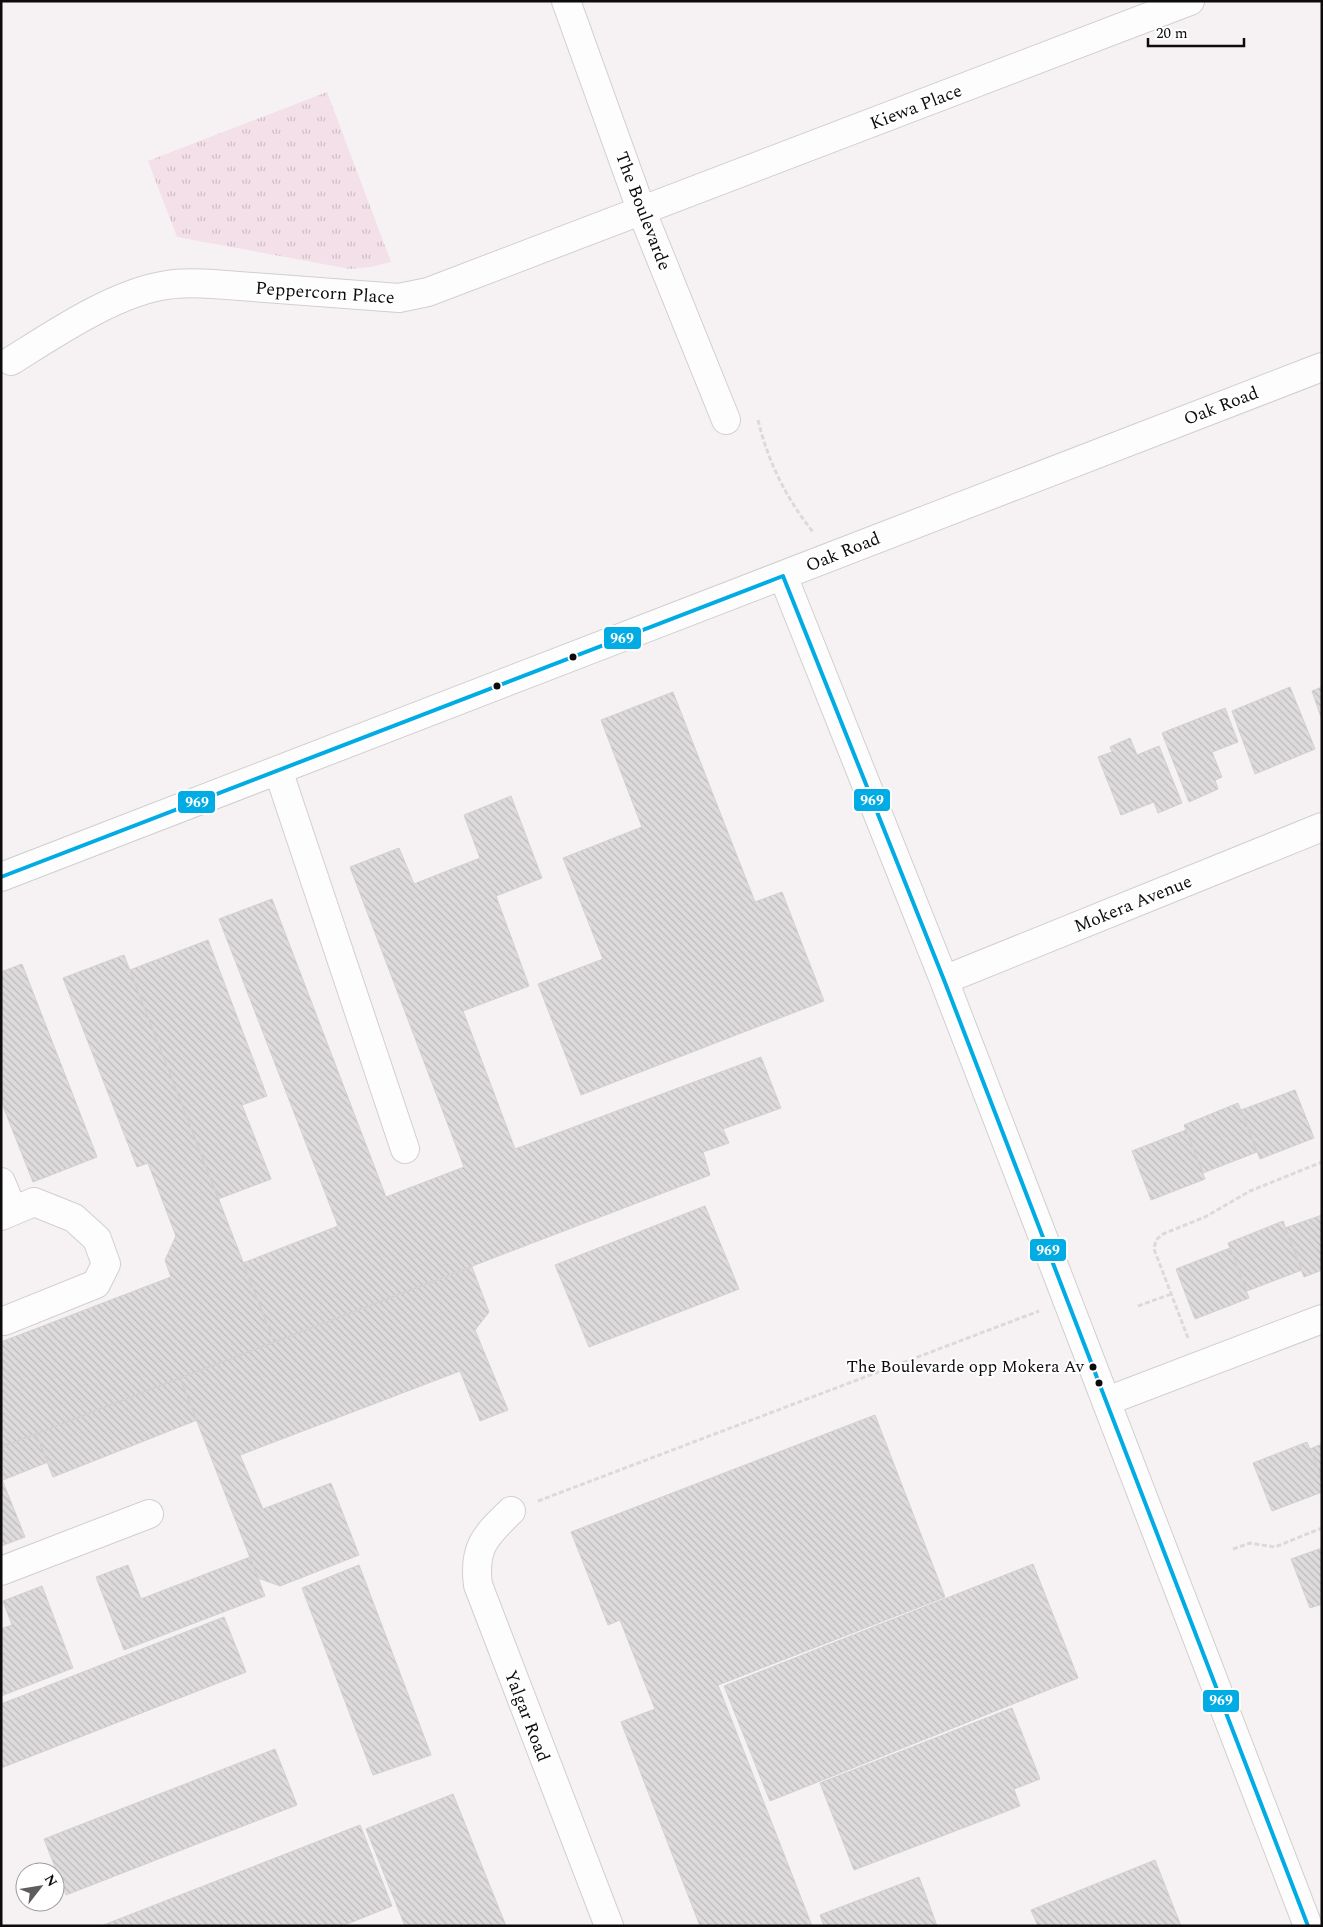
<svg xmlns="http://www.w3.org/2000/svg" width="1323" height="1927" font-family="Spectral,serif">
<style>
.grass{fill:url(#grass-tufts)}
.building{fill:url(#building-back-hatch);stroke:#d2d0d1}
.lines{fill:none;stroke-linecap:round;stroke-linejoin:round}
.minor-casing{stroke:#d1cfd0;stroke-width:30}
.path{stroke:#dbdada;stroke-width:3;stroke-dasharray:5 2.5;stroke-linecap:butt}
.minor{stroke:#fefdfd;stroke-width:28}
.bus-1-casing{stroke:#fff;stroke-width:8}
.bus-1{stroke:#01ace4;stroke-width:4}
.bus-dot{fill:#0d0b0c;stroke:#fff;stroke-width:2}
.labels{text-anchor:middle;dominant-baseline:central;stroke-width:4;stroke-linejoin:round;paint-order:stroke}
.bus-label{font-size:17px;fill:#0d0b0c;stroke:#fff;text-anchor:end}
.street-label{font-size:18px;fill:#0d0b0c;stroke:#fff}
.line-badge{stroke:#fff;stroke-width:2}
.badge-label{font-size:14px;text-anchor:middle;font-weight:bold;fill:#fff}
</style>
<defs>
<pattern id="grass-tufts" width="24" height="20" patternUnits="userSpaceOnUse" patternTransform="scale(1.25)"><rect width="24" height="20" fill="#f3e0e8"/><path d="M3 7l-1-3M5 7V3M7 7l1-3M15 17l-1-3M17 17v-4M19 17l1-3" fill="none" stroke="#cfbfc6"/></pattern>
<pattern id="building-back-hatch" width="6" height="6" patternUnits="userSpaceOnUse" patternTransform="scale(1.25)"><rect width="6" height="6" fill="#dedbdc"/><path d="M-1 5l2 2M0 0l6 6M5-1l2 2" fill="none" stroke="#bdbbbc"/></pattern>
</defs>
<rect width="100%" height="100%" fill="#f6f2f4"/>
<path class="grass" d="M 327,92 L 391,262 L 370,267 L 350,269 L 177,237 L 148,161 Z"/>
<path class="building" d="M 1290,687 L 1315,749 L 1255,774 L 1232,711 Z
M 1322,687 L 1322,720 L 1312,691 Z
M 673,692 L 755,902 L 782,892 L 824,1001 L 581,1095 L 538,984 L 603,959 L 563,858 L 642,827 L 601,720 Z
M 1225,708 L 1238,742 L 1212,752 L 1222,777 L 1215,780 L 1218,789 L 1189,802 L 1162,733 Z
M 1130,738 L 1137,755 L 1159,746 L 1182,803 L 1158,813 L 1154,802 L 1121,815 L 1098,757 L 1112,752 L 1110,747 Z
M 511,796 L 542,878 L 496,896 L 529,986 L 463,1011 L 515,1149 L 761,1057 L 781,1108 L 723,1129 L 729,1143 L 703,1152 L 710,1175 L 274,1342 L 243,1263 L 338,1226 L 219,919 L 272,899 L 386,1197 L 464,1167 L 350,867 L 399,848 L 414,884 L 480,858 L 464,815 Z
M 208,940 L 267,1096 L 242,1105 L 271,1179 L 218,1199 L 130,970 Z
M 124,955 L 274,1342 L 1,1447 L 1,1342 L 171,1277 L 165,1260 L 176,1236 L 148,1163 L 137,1167 L 63,978 Z
M 22,964 L 97,1157 L 33,1182 L 1,1101 L 1,972 Z
M 1295,1090 L 1314,1138 L 1260,1159 L 1241,1110 Z
M 1238,1103 L 1257,1152 L 1203,1173 L 1184,1125 Z
M 1186,1130 L 1205,1179 L 1151,1200 L 1132,1151 Z
M 705,1206 L 739,1289 L 589,1347 L 555,1265 Z
M 1322,1215 L 1322,1270 L 1304,1277 L 1285,1228 Z
M 1283,1221 L 1302,1270 L 1247,1291 L 1228,1243 Z
M 1230,1248 L 1249,1298 L 1195,1319 L 1176,1269 Z
M 472,1267 L 489,1312 L 475,1330 L 508,1410 L 480,1421 L 460,1371 L 240,1455 L 263,1509 L 331,1483 L 359,1555 L 280,1586 L 258,1578 L 180,1378 Z
M 180,1378 L 197,1420 L 53,1477 L 36,1434 Z
M 875,1415 L 945,1597 L 718,1685 L 812,1926 L 700,1926 L 621,1722 L 655,1709 L 620,1620 L 608,1625 L 571,1532 Z
M 36,1434 L 48,1462 L 3,1480 L 1,1447 Z
M 1307,1442 L 1322,1479 L 1322,1492 L 1272,1511 L 1253,1463 Z
M 1322,1444 L 1322,1479 L 1310,1449 Z
M 1,1477 L 25,1537 L 1,1546 Z
M 1322,1548 L 1322,1604 L 1310,1608 L 1291,1559 Z
M 250,1557 L 265,1596 L 124,1650 L 96,1577 L 128,1565 L 141,1599 Z
M 1033,1564 L 1078,1678 L 770,1801 L 724,1686 Z
M 359,1565 L 431,1755 L 373,1775 L 302,1588 Z
M 42,1586 L 73,1668 L 1,1696 L 1,1629 L 12,1625 L 3,1601 Z
M 224,1617 L 246,1672 L 1,1768 L 1,1704 Z
M 1012,1708 L 1040,1779 L 1014,1789 L 1020,1806 L 854,1870 L 820,1783 Z
M 275,1749 L 297,1805 L 66,1895 L 44,1839 Z
M 453,1794 L 506,1926 L 405,1926 L 366,1829 Z
M 360,1825 L 392,1906 L 342,1926 L 101,1926 Z
M 1155,1860 L 1181,1926 L 1038,1926 L 1031,1910 Z
M 919,1877 L 937,1926 L 824,1926 L 820,1915 Z"/>
<g class="lines">
<g class="minor-casing">
<path id="minor" d="M 566,1 L 642,212 L 726,420
M 11,361 C 54,334 116,292 167,285 C 182,282 198,283 213,284 L 399,298 L 428,292 L 1190,1
M 783,576 L 944,980 L 1308,1926
M 278,770 L 405,1149
M 1,877 L 1322,367
M 944,980 L 1322,827
M 1,1182 L 13,1211
M 1,1216 L 34,1202 L 74,1218 L 97,1239 L 106,1264 L 96,1284 L 4,1321 L 1,1320
M 1107,1401 L 1322,1319
M 511,1511 C 485,1536 473,1548 478,1585 L 609,1926
M 1,1571 L 149,1514"/>
</g>
<path class="path" d="M 758,420 C 768,462 786,498 813,532
M 1138,1306 L 1171,1294
M 1188,1338 L 1154,1249 L 1156,1240 L 1163,1234 L 1205,1217 L 1250,1191 L 1322,1162
M 538,1501 L 1039,1311
M 1233,1549 L 1250,1543 L 1275,1547 L 1322,1528"/>
<use href="#minor" class="minor"/>
<g class="bus-1-casing">
<path id="bus-1" d="M 783,576 L 944,980 L 1308,1926
M 1,877 L 783,576"/>
</g>
<use href="#bus-1" class="bus-1"/>
</g>
<g class="bus-dot">
<circle cx="573" cy="657" r="4.5"/>
<circle cx="497" cy="686" r="4.5"/>
<circle cx="1093" cy="1367" r="4.5"/>
<circle cx="1099" cy="1383" r="4.5"/>
</g>
<g class="labels">
<g class="bus-label">
<text x="1084" y="1367">The Boulevarde opp Mokera Av</text>
</g>
<g class="street-label">
<text transform="translate(916 107) rotate(-21)">Kiewa Place</text>
<text transform="translate(643 211) rotate(69)">The Boulevarde</text>
<text transform="translate(325 293) rotate(4)">Peppercorn Place</text>
<text transform="translate(1221 406) rotate(-21)">Oak Road</text>
<text transform="translate(843 552) rotate(-22)">Oak Road</text>
<text transform="translate(1133 904) rotate(-22)">Mokera Avenue</text>
<text transform="translate(527 1716) rotate(69)">Yalgar Road</text>
</g>
</g>
<g class="line-badge">
<rect x="603" y="626" width="39" height="24" rx="5" fill="#01ace4"/>
<rect x="853" y="788" width="38" height="24" rx="5" fill="#01ace4"/>
<rect x="177" y="790" width="39" height="24" rx="5" fill="#01ace4"/>
<rect x="1029" y="1238" width="38" height="24" rx="5" fill="#01ace4"/>
<rect x="1202" y="1689" width="38" height="24" rx="5" fill="#01ace4"/>
</g>
<g class="badge-label">
<text x="622" y="643">969</text>
<text x="872" y="805">969</text>
<text x="197" y="807">969</text>
<text x="1048" y="1255">969</text>
<text x="1221" y="1705">969</text>
</g>
<rect width="1323" height="1927" fill="none" stroke="#0d0b0c" stroke-width="5"/>
<g transform="translate(40 1887) rotate(59)"><circle r="24" fill="#ffffff" stroke="#9e9d9e"/>
<path d="M0-4L9 19L0 12L-9 19Z" fill="#5f5c5d"/>
<text y="-8" font-size="14" font-weight="bold" text-anchor="middle" fill="#0d0b0c">N</text>
</g>
<path d="M1148 38v8h96v-8" fill="none" stroke="#0d0b0c" stroke-width="2.5"/>
<text x="1156" y="38" font-size="15" fill="#0d0b0c" stroke="#ffffff" stroke-width="4" paint-order="stroke">20 m</text>
</svg>
